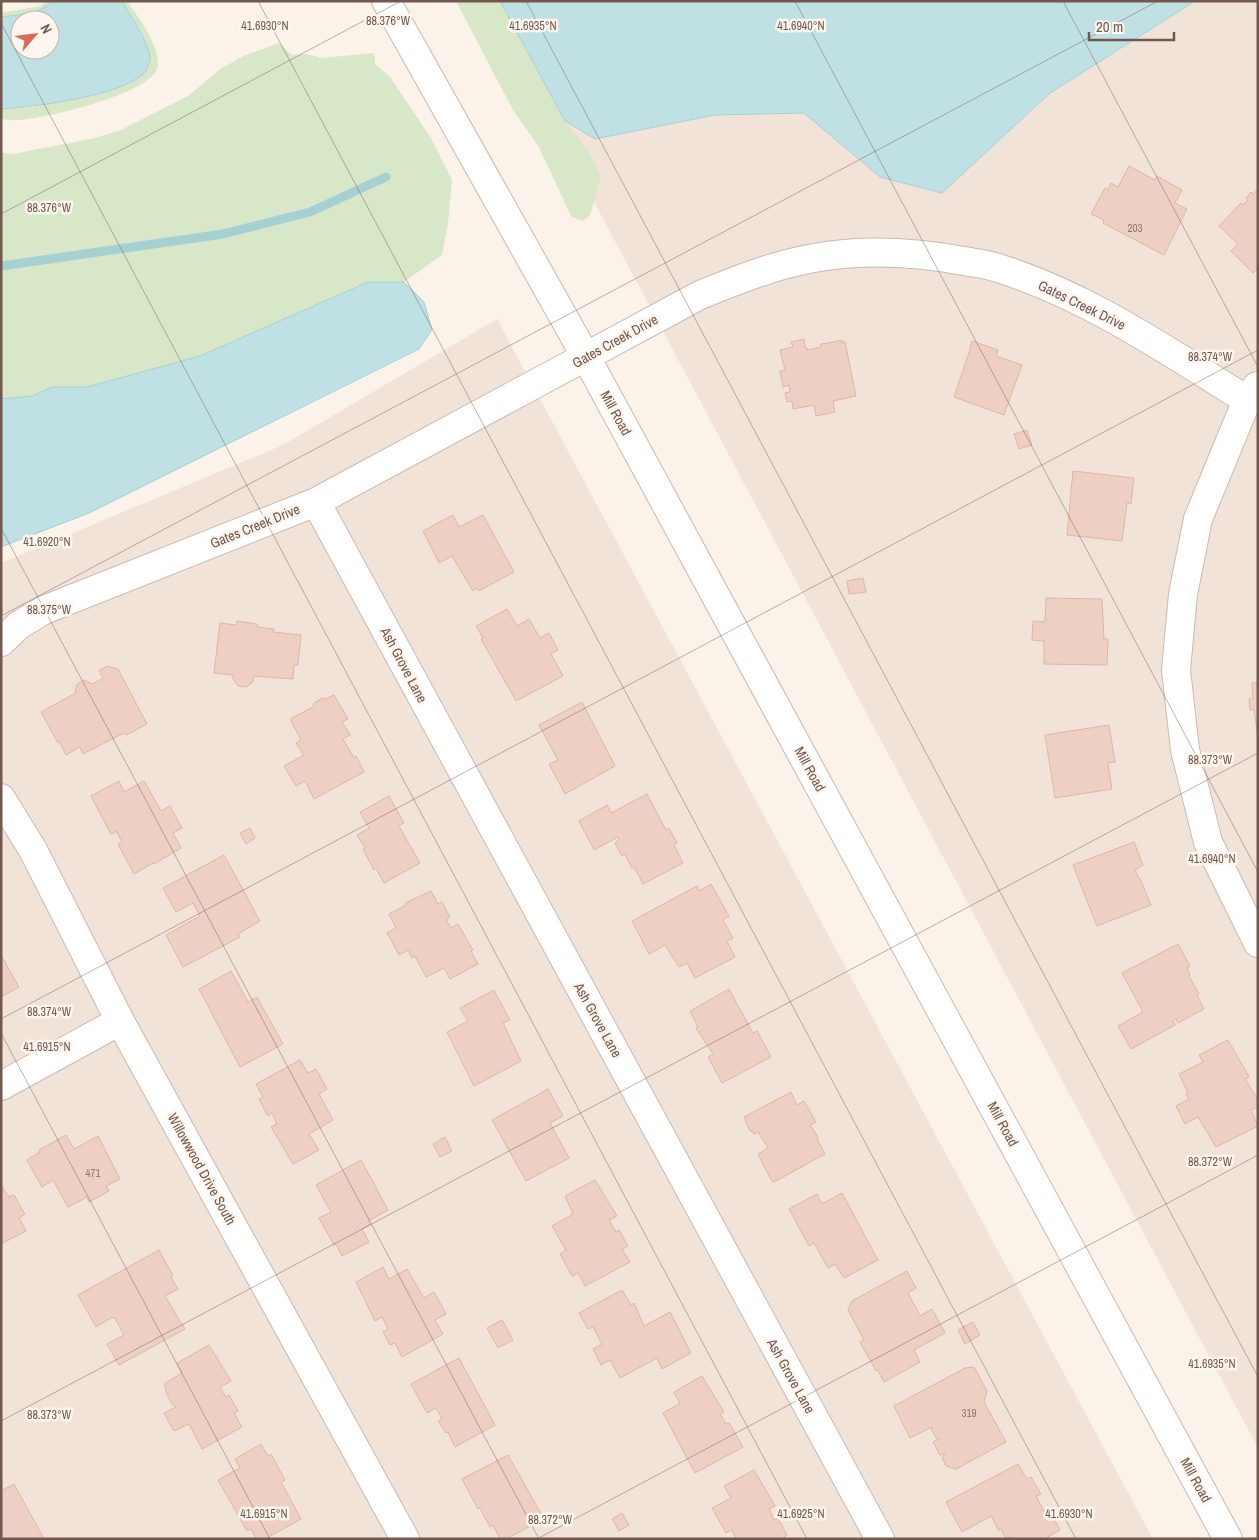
<svg xmlns="http://www.w3.org/2000/svg" width="1259" height="1540" font-family="'Archivo Narrow',sans-serif">
<style>
.residential{fill:#f2e3d8}
.green{fill:#d7e7c8}
.water{fill:#bfe1e3;stroke:#a6d1d3;fill-rule:evenodd}
.lines{fill:none;stroke-linecap:round;stroke-linejoin:round}
.stream{stroke:#a6d1d3;stroke-width:9}
.building{fill:#edd0c3;stroke:#dfb5a5}
.minor-casing{stroke:#ccb9af;stroke-width:30}
.minor{stroke:#fff;stroke-width:28}
.ticks{fill:none;stroke:#73584f;stroke-width:1;stroke-opacity:0.45}
.labels{text-anchor:middle;dominant-baseline:central;stroke-width:5;stroke-linejoin:round;paint-order:stroke}
.number-label{font-size:11px;fill:#92766c}
.street-label{font-size:14px;fill:#73584f;stroke:#fdf6ef}
.ticks-label{font-size:12px;text-anchor:middle;fill:#73584f;stroke:#fdf6ef;stroke-width:5;stroke-linejoin:round;paint-order:stroke}
</style>
<rect width="100%" height="100%" fill="#fbf2e9"/>
<path class="residential" d="M 487,1 L 1258,1 L 1258,1448 Z
M 497,319 L 1153,1539 L 1,1539 L 1,563 L 283,445 Z"/>
<path class="green" d="M 46,1 L 53,1 C 42,14 17,15 1,17 L 1,13 L 41,6 Z
M 122,1 L 127,1 C 138,17 163,49 157,69 C 149,94 41,120 16,120 C 11,121 6,119 1,119 L 1,109 L 32,107 L 90,95 L 143,36 Z
M 456,1 L 500,1 L 565,121 L 589,152 L 601,176 L 590,215 L 583,221 L 571,216 L 539,147 L 513,110 Z
M 279,43 L 292,55 L 307,54 L 321,58 L 374,53 L 375,64 L 390,77 L 431,138 L 452,180 L 448,223 L 442,255 L 404,282 L 368,282 L 200,356 L 87,387 L 52,387 L 32,396 L 1,399 L 1,153 L 13,154 L 95,138 L 121,130 L 188,96 L 222,68 L 246,55 Z"/>
<path class="water" d="M 53,1 L 122,1 C 129,13 151,46 150,59 C 149,63 147,71 144,73 C 122,96 33,107 1,109 L 1,17 C 17,15 41,14 53,1 ZM 20,20 L 50,20 L 50,50 L 20,50 Z
M 500,1 L 1195,1 L 1050,93 L 942,193 L 880,177 L 804,113 L 715,115 L 595,139 L 565,121 Z
M 368,282 L 404,282 L 424,302 L 432,330 L 419,349 L 89,513 L 1,547 L 1,399 L 32,396 L 52,387 L 87,387 L 200,356 Z"/>
<g class="lines">
<path class="stream" d="M 1,266 L 223,234 L 310,212 L 386,177"/>
</g>
<path class="building" d="M 1129,166 L 1155,180 L 1157,176 L 1182,190 L 1175,203 L 1187,209 L 1164,255 L 1103,223 L 1104,220 L 1091,214 L 1105,188 L 1108,190 L 1111,183 L 1118,187 Z
M 1258,189 L 1258,268 L 1253,273 L 1231,251 L 1238,244 L 1219,226 L 1241,203 L 1243,205 L 1248,200 L 1246,198 L 1251,192 L 1253,194 Z
M 804,339 L 805,348 L 807,348 L 808,350 L 821,347 L 821,344 L 828,343 L 842,340 L 842,343 L 845,342 L 856,396 L 833,401 L 835,412 L 816,416 L 814,405 L 793,409 L 792,401 L 787,402 L 785,393 L 790,392 L 789,385 L 783,387 L 780,371 L 785,370 L 780,350 L 793,347 L 791,342 Z
M 972,341 L 998,350 L 996,356 L 1022,365 L 1004,415 L 954,397 L 971,347 L 970,347 Z
M 1027,430 L 1032,445 L 1019,449 L 1014,434 Z
M 1073,471 L 1134,478 L 1131,504 L 1127,503 L 1122,541 L 1067,535 Z
M 453,515 L 459,527 L 483,515 L 514,572 L 479,591 L 477,588 L 473,591 L 452,556 L 439,563 L 423,531 Z
M 863,578 L 866,592 L 849,594 L 847,581 Z
M 1046,598 L 1102,599 L 1104,639 L 1108,639 L 1107,665 L 1044,664 L 1044,641 L 1032,640 L 1033,621 L 1045,622 Z
M 507,609 L 517,626 L 529,619 L 540,638 L 549,633 L 558,650 L 551,654 L 563,676 L 516,701 L 481,639 L 483,638 L 476,626 Z
M 237,621 L 257,624 L 257,627 L 274,629 L 273,632 L 301,635 L 298,665 L 294,665 L 293,679 L 254,676 L 253,682 L 246,687 L 238,686 L 233,679 L 233,675 L 214,673 L 220,623 L 236,625 Z
M 108,666 L 118,669 L 147,724 L 126,735 L 124,733 L 83,754 L 80,747 L 66,755 L 60,742 L 58,743 L 41,712 L 76,693 L 75,692 L 77,684 L 84,680 L 93,684 L 103,678 L 99,670 Z
M 1252,683 L 1258,683 L 1258,738 L 1254,710 L 1250,710 L 1249,699 L 1253,698 Z
M 334,695 L 348,719 L 342,722 L 350,735 L 343,739 L 354,758 L 356,756 L 364,772 L 314,799 L 305,781 L 296,786 L 284,766 L 304,755 L 296,743 L 301,740 L 290,719 L 313,707 L 314,703 L 323,698 L 326,699 Z
M 582,702 L 615,766 L 565,794 L 549,764 L 558,760 L 539,725 Z
M 1109,725 L 1115,762 L 1108,763 L 1112,789 L 1055,798 L 1045,735 Z
M 119,781 L 124,792 L 144,781 L 161,811 L 170,806 L 182,828 L 173,833 L 181,848 L 154,864 L 153,863 L 134,874 L 118,844 L 122,842 L 116,831 L 111,834 L 91,796 Z
M 647,794 L 666,830 L 669,828 L 677,843 L 674,845 L 683,863 L 643,884 L 634,867 L 632,868 L 625,854 L 622,856 L 615,843 L 619,840 L 618,837 L 594,850 L 579,821 L 607,805 L 611,813 Z
M 389,796 L 404,823 L 399,826 L 420,863 L 384,883 L 376,868 L 374,870 L 363,849 L 365,848 L 357,835 L 369,828 L 360,812 Z
M 250,828 L 255,838 L 246,844 L 240,833 Z
M 1134,842 L 1143,865 L 1135,870 L 1139,879 L 1140,878 L 1151,905 L 1097,926 L 1073,865 Z
M 224,855 L 260,921 L 238,934 L 240,937 L 183,967 L 166,935 L 200,916 L 193,903 L 176,912 L 163,888 Z
M 711,884 L 729,916 L 723,920 L 733,938 L 727,941 L 735,957 L 695,978 L 687,963 L 679,967 L 665,945 L 649,954 L 632,921 L 697,886 L 699,891 Z
M 431,891 L 438,904 L 442,902 L 450,917 L 446,919 L 451,928 L 458,924 L 473,950 L 471,951 L 478,964 L 450,979 L 444,968 L 426,977 L 415,956 L 412,958 L 408,950 L 399,955 L 387,933 L 396,928 L 389,914 L 406,905 L 405,903 Z
M 1178,944 L 1190,966 L 1187,968 L 1190,975 L 1189,976 L 1199,994 L 1197,995 L 1204,1009 L 1178,1023 L 1176,1019 L 1173,1021 L 1175,1025 L 1131,1049 L 1118,1026 L 1143,1012 L 1122,973 Z
M 1,955 L 19,987 L 1,997 Z
M 231,971 L 248,1002 L 257,997 L 283,1044 L 240,1067 L 199,989 Z
M 729,989 L 753,1033 L 757,1031 L 771,1057 L 722,1083 L 708,1057 L 713,1054 L 696,1028 L 698,1027 L 690,1011 Z
M 494,990 L 510,1020 L 503,1023 L 521,1061 L 474,1086 L 447,1032 L 468,1021 L 460,1008 Z
M 1228,1040 L 1249,1077 L 1245,1079 L 1258,1100 L 1258,1107 L 1251,1110 L 1258,1126 L 1216,1147 L 1198,1117 L 1185,1124 L 1176,1106 L 1189,1099 L 1186,1094 L 1188,1093 L 1179,1074 L 1203,1062 L 1199,1055 Z
M 300,1060 L 308,1073 L 316,1069 L 327,1089 L 319,1094 L 333,1120 L 309,1134 L 319,1150 L 293,1164 L 271,1127 L 277,1124 L 272,1113 L 268,1116 L 259,1099 L 263,1097 L 256,1084 Z
M 548,1089 L 563,1116 L 550,1123 L 569,1158 L 526,1181 L 492,1120 Z
M 791,1092 L 797,1105 L 804,1101 L 816,1122 L 810,1125 L 818,1137 L 817,1139 L 825,1154 L 774,1182 L 771,1180 L 758,1154 L 768,1148 L 758,1132 L 754,1134 L 752,1131 L 751,1132 L 745,1121 L 746,1121 L 744,1117 Z
M 66,1135 L 74,1149 L 98,1136 L 120,1179 L 106,1186 L 109,1191 L 89,1202 L 87,1197 L 68,1207 L 53,1180 L 42,1187 L 27,1160 L 40,1152 L 39,1150 Z
M 445,1137 L 452,1151 L 440,1157 L 433,1144 Z
M 361,1160 L 388,1210 L 368,1221 L 370,1225 L 362,1229 L 369,1242 L 342,1256 L 336,1244 L 334,1245 L 319,1218 L 331,1212 L 316,1185 Z
M 595,1180 L 617,1216 L 609,1220 L 616,1232 L 619,1230 L 628,1246 L 622,1249 L 630,1262 L 585,1286 L 578,1273 L 572,1276 L 560,1254 L 566,1250 L 552,1226 L 573,1214 L 565,1196 Z
M 1,1186 L 9,1197 L 14,1195 L 25,1214 L 19,1218 L 26,1231 L 1,1244 Z
M 842,1193 L 878,1260 L 844,1278 L 835,1264 L 828,1268 L 814,1243 L 809,1246 L 789,1209 L 817,1194 L 822,1204 Z
M 159,1250 L 173,1276 L 171,1277 L 178,1289 L 165,1296 L 185,1329 L 119,1365 L 107,1344 L 124,1335 L 115,1318 L 111,1318 L 96,1327 L 78,1295 Z
M 383,1267 L 389,1279 L 407,1269 L 424,1298 L 434,1292 L 446,1314 L 435,1320 L 443,1334 L 402,1357 L 395,1343 L 390,1345 L 383,1332 L 388,1329 L 382,1317 L 375,1321 L 356,1282 Z
M 907,1271 L 916,1288 L 908,1293 L 920,1316 L 932,1309 L 945,1333 L 914,1350 L 920,1362 L 884,1382 L 877,1369 L 876,1371 L 860,1342 L 864,1340 L 848,1310 L 852,1301 Z
M 622,1290 L 631,1305 L 634,1303 L 644,1326 L 670,1312 L 691,1353 L 662,1369 L 657,1358 L 620,1378 L 610,1360 L 601,1365 L 593,1349 L 602,1344 L 593,1327 L 588,1329 L 579,1313 Z
M 502,1320 L 513,1340 L 498,1348 L 487,1328 Z
M 973,1322 L 980,1335 L 965,1344 L 958,1330 Z
M 209,1345 L 231,1381 L 220,1387 L 226,1397 L 229,1395 L 238,1411 L 234,1413 L 242,1427 L 202,1449 L 189,1424 L 174,1431 L 164,1413 L 176,1407 L 172,1404 L 166,1392 L 166,1389 L 164,1384 L 182,1373 L 177,1363 Z
M 459,1358 L 495,1425 L 455,1447 L 448,1432 L 446,1433 L 438,1421 L 442,1419 L 436,1408 L 427,1413 L 411,1384 Z
M 974,1367 L 987,1391 L 984,1402 L 1006,1442 L 956,1469 L 946,1466 L 942,1458 L 945,1453 L 940,1455 L 933,1442 L 939,1439 L 936,1438 L 931,1429 L 932,1427 L 910,1438 L 894,1406 L 965,1368 Z
M 702,1376 L 724,1412 L 720,1414 L 726,1424 L 729,1423 L 743,1447 L 695,1473 L 663,1413 L 680,1403 L 674,1392 Z
M 261,1444 L 268,1456 L 271,1454 L 285,1480 L 281,1482 L 301,1519 L 265,1539 L 256,1539 L 251,1529 L 247,1531 L 218,1480 L 240,1468 L 235,1459 Z
M 508,1455 L 544,1519 L 506,1539 L 500,1539 L 493,1525 L 490,1527 L 480,1508 L 478,1509 L 462,1479 Z
M 1018,1464 L 1027,1479 L 1031,1477 L 1041,1494 L 1036,1496 L 1045,1513 L 1049,1510 L 1060,1530 L 1044,1539 L 1011,1539 L 1010,1537 L 1006,1539 L 1001,1529 L 999,1531 L 991,1516 L 962,1532 L 946,1502 Z
M 754,1470 L 775,1506 L 769,1509 L 774,1520 L 778,1518 L 787,1535 L 784,1537 L 785,1539 L 736,1539 L 732,1530 L 726,1533 L 712,1508 L 731,1498 L 724,1486 Z
M 14,1484 L 44,1539 L 1,1539 L 1,1491 Z
M 622,1513 L 629,1525 L 619,1531 L 612,1519 Z"/>
<g class="lines">
<g class="minor-casing">
<path id="minor" d="M 386,1 L 586,357 L 1228,1539
M 1257,386 L 1247,400 L 1198,519 L 1183,594 L 1176,670 L 1185,750 L 1208,842 L 1258,943
M 316,502 L 880,1539
M 1,642 L 19,625 L 44,610 L 316,502 L 700,295 C 737,280 774,265 814,258 C 864,249 915,252 964,261 C 975,263 987,264 998,268 C 1088,296 1167,351 1247,400
M 1,798 L 33,850 L 120,1021 L 405,1539
M 1,1086 L 120,1021"/>
</g>
<use href="#minor" class="minor"/>
</g>
<path class="ticks" d="M 258,1 L 1076,1539M 526,1 L 1258,1377M 795,1 L 1258,872M 1063,1 L 1258,367M 1,23 L 807,1539M 1,214 L 401,1M 1,528 L 539,1539M 1,616 L 1158,1M 1,1019 L 1258,350M 1,1033 L 270,1539M 1,1421 L 1258,753M 1,1538 L 2,1539M 537,1539 L 1258,1155"/>
<g class="labels">
<g class="number-label">
<text x="1135" y="228">203</text>
<text x="93" y="1173">471</text>
<text x="969" y="1413">319</text>
</g>
<g class="street-label">
<text transform="translate(1082 305) rotate(26)">Gates Creek Drive</text>
<text transform="translate(615 341) rotate(-29)">Gates Creek Drive</text>
<text transform="translate(616 413) rotate(61)">Mill Road</text>
<text transform="translate(255 526) rotate(-22)">Gates Creek Drive</text>
<text transform="translate(404 665) rotate(62)">Ash Grove Lane</text>
<text transform="translate(810 769) rotate(61)">Mill Road</text>
<text transform="translate(598 1020) rotate(61)">Ash Grove Lane</text>
<text transform="translate(1003 1124) rotate(61)">Mill Road</text>
<text transform="translate(202 1169) rotate(61)">Willowwood Drive South</text>
<text transform="translate(791 1376) rotate(61)">Ash Grove Lane</text>
<text transform="translate(1196 1480) rotate(61)">Mill Road</text>
</g>
</g>
<g class="ticks-label">
<text x="388" y="25">88.376°W</text>
<text x="265" y="30">41.6930°N</text>
<text x="533" y="30">41.6935°N</text>
<text x="801" y="30">41.6940°N</text>
<text x="49" y="212">88.376°W</text>
<text x="1210" y="361">88.374°W</text>
<text x="47" y="546">41.6920°N</text>
<text x="49" y="614">88.375°W</text>
<text x="1210" y="764">88.373°W</text>
<text x="1212" y="863">41.6940°N</text>
<text x="49" y="1016">88.374°W</text>
<text x="47" y="1051">41.6915°N</text>
<text x="1210" y="1166">88.372°W</text>
<text x="1212" y="1368">41.6935°N</text>
<text x="49" y="1419">88.373°W</text>
<text x="264" y="1518">41.6915°N</text>
<text x="801" y="1518">41.6925°N</text>
<text x="1069" y="1518">41.6930°N</text>
<text x="550" y="1524">88.372°W</text>
</g>
<rect width="1259" height="1540" fill="none" stroke="#73584f" stroke-width="5"/>
<g transform="translate(35 35) rotate(62)"><circle r="24" fill="#fdf6ef" stroke="#c6b7af"/>
<path d="M0-4L9 19L0 12L-9 19Z" fill="#d96a59"/>
<text y="-8" font-size="14" font-weight="bold" text-anchor="middle" fill="#73584f">N</text>
</g>
<path d="M1089 32v8h85v-8" fill="none" stroke="#73584f" stroke-width="2.5"/>
<text x="1096" y="32" font-size="15" fill="#73584f" stroke="#fdf6ef" stroke-width="4" paint-order="stroke">20 m</text>
</svg>
